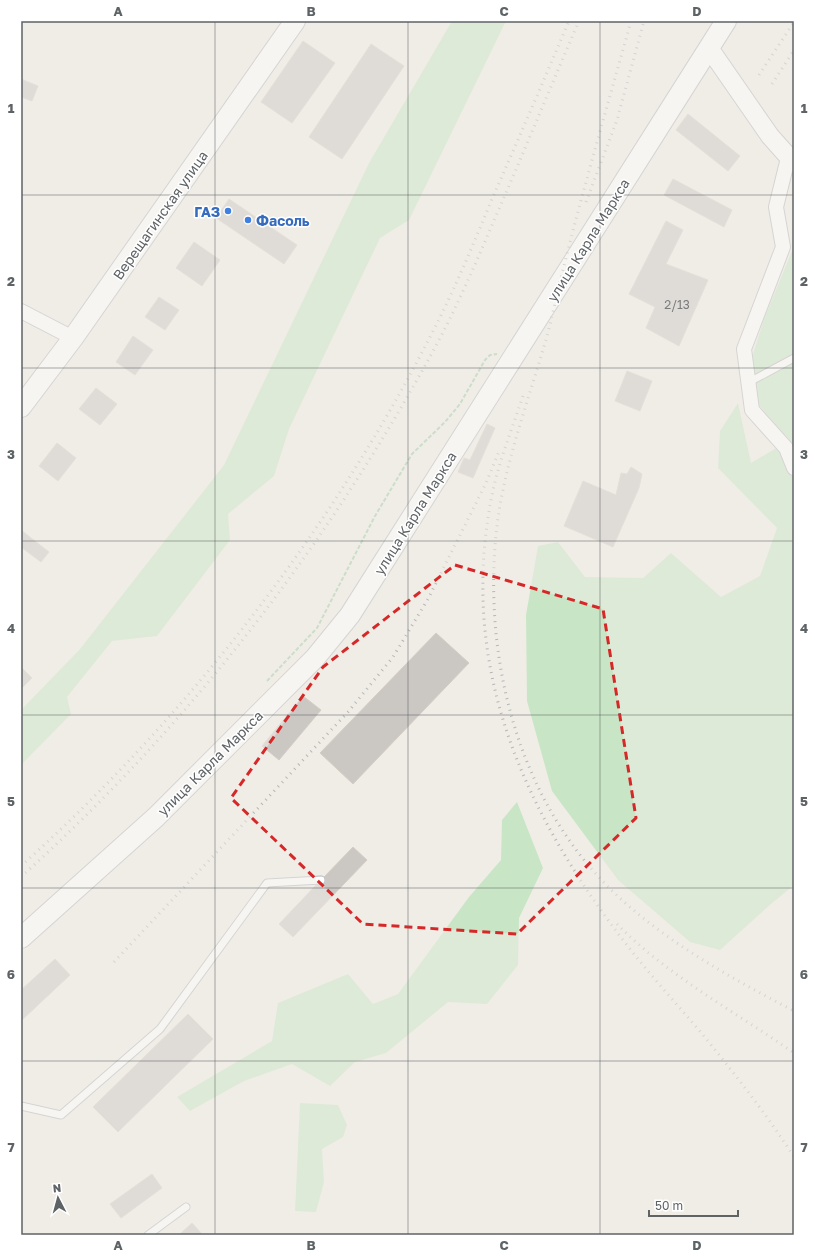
<svg xmlns="http://www.w3.org/2000/svg" width="815" height="1256" font-family="'Golos Text',sans-serif">
<style>
.green{fill:#c8e6c5}
.building{fill:#cbc8c4;stroke:#d4cec5}
.lines{fill:none;stroke-linecap:round;stroke-linejoin:round}
.service-casing{stroke:#b4b7ba;stroke-width:9}
.minor-casing{stroke:#b4b7ba;stroke-width:16}
.tertiary-casing{stroke:#b4b7ba;stroke-width:20}
.secondary-casing{stroke:#b3b7ba;stroke-width:22}
.path{stroke:#9fc9a7;stroke-width:2;stroke-dasharray:4 2;stroke-linecap:butt}
.service{stroke:#fff;stroke-width:7}
.minor{stroke:#fff;stroke-width:14}
.tertiary{stroke:#fff;stroke-width:18}
.secondary{stroke:#fff;stroke-width:20}
.rail{stroke:#b5b6b6;stroke-width:3;stroke-dasharray:1 5;stroke-linecap:butt}
.marked{fill:none;stroke:#d62828;stroke-width:3;stroke-dasharray:8 5;stroke-linejoin:round}
.grid{fill:none;stroke:#5e6366;stroke-width:1;stroke-opacity:0.55}
.shop-dot{fill:#3f7fe0;stroke:#fff;stroke-width:1.5}
.labels{text-anchor:middle;dominant-baseline:central;stroke-width:3;stroke-linejoin:round;paint-order:stroke}
.number-label{font-size:12px;fill:#797c7e}
.shop-label{font-size:14px;font-weight:bold;fill:#366cbe;stroke:#fff;text-anchor:end}
.street-label{font-size:14px;fill:#5e6366;stroke:#fff}
.neatline{fill:none;stroke:#5e6366;stroke-width:1.5}
.grid-label{font-size:13px;text-anchor:middle;font-weight:bold;fill:#5e6366}
</style>
<rect width="100%" height="100%" fill="#f0ede7"/>
<path class="green" d="M 452,21 L 506,21 L 409,220 L 380,238 L 289,429 L 274,476 L 228,514 L 230,540 L 157,636 L 112,641 L 67,697 L 71,714 L 21,765 L 21,710 L 80,649 L 224,465 L 369,163 Z
M 794,246 L 794,885 L 771,904 L 720,950 L 690,942 L 618,880 L 552,791 L 527,701 L 526,615 L 538,546 L 558,542 L 585,577 L 643,578 L 671,553 L 721,597 L 760,576 L 777,528 L 718,468 L 720,431 L 738,403 L 751,463 L 788,441 L 755,400 L 751,360 L 764,319 Z
M 517,802 L 543,868 L 519,918 L 518,965 L 487,1004 L 448,1002 L 386,1053 L 355,1062 L 330,1086 L 292,1064 L 244,1081 L 190,1111 L 177,1097 L 272,1041 L 278,1003 L 348,974 L 373,1004 L 398,994 L 469,897 L 501,860 L 502,820 Z
M 300,1103 L 338,1105 L 347,1125 L 343,1137 L 322,1149 L 324,1182 L 316,1212 L 295,1211 Z"/>
<path class="building" d="M 303,41 L 335,63 L 292,123 L 261,102 Z
M 371,44 L 404,66 L 342,159 L 309,137 Z
M 21,79 L 38,86 L 32,101 L 21,97 Z
M 688,114 L 740,156 L 728,171 L 676,130 Z
M 673,179 L 732,210 L 724,227 L 664,195 Z
M 229,199 L 297,245 L 284,264 L 216,218 Z
M 666,221 L 683,230 L 666,264 L 708,280 L 679,346 L 646,328 L 655,307 L 629,294 Z
M 194,242 L 220,260 L 202,286 L 176,268 Z
M 159,297 L 179,310 L 165,330 L 145,317 Z
M 133,336 L 153,350 L 135,375 L 116,362 Z
M 627,371 L 652,381 L 640,411 L 615,401 Z
M 96,388 L 117,404 L 100,425 L 79,409 Z
M 487,424 L 495,428 L 473,478 L 458,472 L 464,458 L 470,460 Z
M 57,443 L 76,458 L 58,481 L 39,466 Z
M 631,467 L 642,474 L 639,488 L 613,547 L 564,526 L 583,481 L 616,495 L 621,473 L 627,474 Z
M 21,530 L 49,552 L 41,562 L 21,547 Z
M 436,633 L 469,663 L 353,784 L 320,753 Z
M 21,667 L 32,678 L 21,689 Z
M 303,696 L 321,710 L 279,760 L 262,746 Z
M 353,847 L 367,860 L 293,937 L 279,924 L 316,885 L 324,884 L 326,880 L 324,877 Z
M 55,959 L 70,975 L 21,1021 L 21,990 Z
M 188,1014 L 213,1039 L 118,1132 L 93,1107 Z
M 152,1174 L 162,1188 L 121,1218 L 110,1204 Z
M 192,1223 L 203,1235 L 179,1235 Z"/>
<g class="lines">
<g class="service-casing">
<path id="service" d="M 753,380 L 794,358
M 21,1106 L 61,1115 L 160,1029 L 267,883 L 321,880
M 148,1235 L 186,1207"/>
</g>
<g class="minor-casing">
<path id="minor" d="M 788,158 L 776,207 L 783,247 L 744,349 L 752,410 L 786,448 L 794,468
M 21,311 L 73,338"/>
</g>
<g class="tertiary-casing">
<path id="tertiary" d="M 709,48 L 770,136 L 794,163"/>
</g>
<g class="secondary-casing">
<path id="secondary" d="M 21,407 L 73,338 L 295,21
M 21,938 L 156,817 L 315,658 L 350,615 L 726,21"/>
</g>
<path class="path" d="M 267,681 L 317,628 L 375,516 L 412,454 L 445,422 L 460,404 L 485,360 L 490,355 L 497,354"/>
<use href="#service" class="service"/>
<use href="#minor" class="minor"/>
<use href="#tertiary" class="tertiary"/>
<use href="#secondary" class="secondary"/>
<path class="rail" d="M 631,21 C 609,100 586,179 566,258 C 559,284 554,310 547,336 C 530,396 507,456 498,518 C 480,653 517,806 622,900 C 673,946 733,979 794,1011
M 759,75 L 794,22
M 772,84 L 794,50
M 586,202 L 617,120 L 644,21
M 523,396 C 512,429 499,461 492,495 C 458,665 522,808 623,940 C 651,977 683,1010 712,1046 C 741,1082 769,1118 794,1157
M 21,866 C 186,718 330,532 431,335 C 454,291 473,245 492,199 C 518,140 544,80 569,21
M 21,877 C 188,726 324,550 432,353 C 459,304 480,253 502,202 C 528,142 553,81 579,21
M 617,924 C 668,976 734,1011 794,1053
M 114,962 L 348,712 L 393,657 L 428,599 L 486,483 L 500,449"/>
</g>
<path d="M0 0H815V1256H0ZM 455,565 L 603,609 L 636,818 L 517,934 L 363,924 L 231,798 L 323,667 Z" fill="#f0ede7" fill-opacity=".55" fill-rule="evenodd"/>
<path class="marked" d="M 455,565 L 603,609 L 636,818 L 517,934 L 363,924 L 231,798 L 323,667 Z"/>
<path class="grid" d="M 215,21 L 215,1235M 408,21 L 408,1235M 600,21 L 600,1235M 21,195 L 794,195M 21,368 L 794,368M 21,541 L 794,541M 21,715 L 794,715M 21,888 L 794,888M 21,1061 L 794,1061"/>
<g class="shop-dot">
<circle cx="228" cy="211" r="4"/>
<circle cx="248" cy="220" r="4"/>
</g>
<g class="labels">
<g class="number-label">
<text x="677" y="304">2/13</text>
</g>
<g class="shop-label">
<text x="220" y="211">ГАЗ</text>
<text x="256" y="220" text-anchor="start">Фасоль</text>
</g>
<g class="street-label">
<text transform="translate(160 215) rotate(-55)">Верещагинская улица</text>
<text transform="translate(588 240) rotate(-58)">улица Карла Маркса</text>
<text transform="translate(415 513) rotate(-58)">улица Карла Маркса</text>
<text transform="translate(210 763) rotate(-45)">улица Карла Маркса</text>
</g>
</g>
<rect width="815" height="1256" fill="none" stroke="#ffffff" stroke-width="44"/>
<g transform="translate(58 1198) rotate(354)" stroke="#ffffff" stroke-width="3" paint-order="stroke">
<path d="M0-3L7 15L0 10L-7 15Z" fill="#5e6366"/>
<text y="-6" font-size="11" font-weight="bold" text-anchor="middle" fill="#5e6366">N</text>
</g>
<path d="M649 1210v6h89v-6" fill="none" stroke="#5e6366" stroke-width="2"/>
<text x="655" y="1210" font-size="12" fill="#5e6366" stroke="#ffffff" stroke-width="3" paint-order="stroke">50 m</text>
<rect x="22" y="22" width="771" height="1212" class="neatline"/>
<g class="grid-label">
<text x="118" y="16">A</text>
<text x="311" y="16">B</text>
<text x="504" y="16">C</text>
<text x="697" y="16">D</text>
<text x="11" y="113">1</text>
<text x="804" y="113">1</text>
<text x="11" y="286">2</text>
<text x="804" y="286">2</text>
<text x="11" y="459">3</text>
<text x="804" y="459">3</text>
<text x="11" y="633">4</text>
<text x="804" y="633">4</text>
<text x="11" y="806">5</text>
<text x="804" y="806">5</text>
<text x="11" y="979">6</text>
<text x="804" y="979">6</text>
<text x="11" y="1152">7</text>
<text x="804" y="1152">7</text>
<text x="118" y="1250">A</text>
<text x="311" y="1250">B</text>
<text x="504" y="1250">C</text>
<text x="697" y="1250">D</text>
</g>
</svg>
